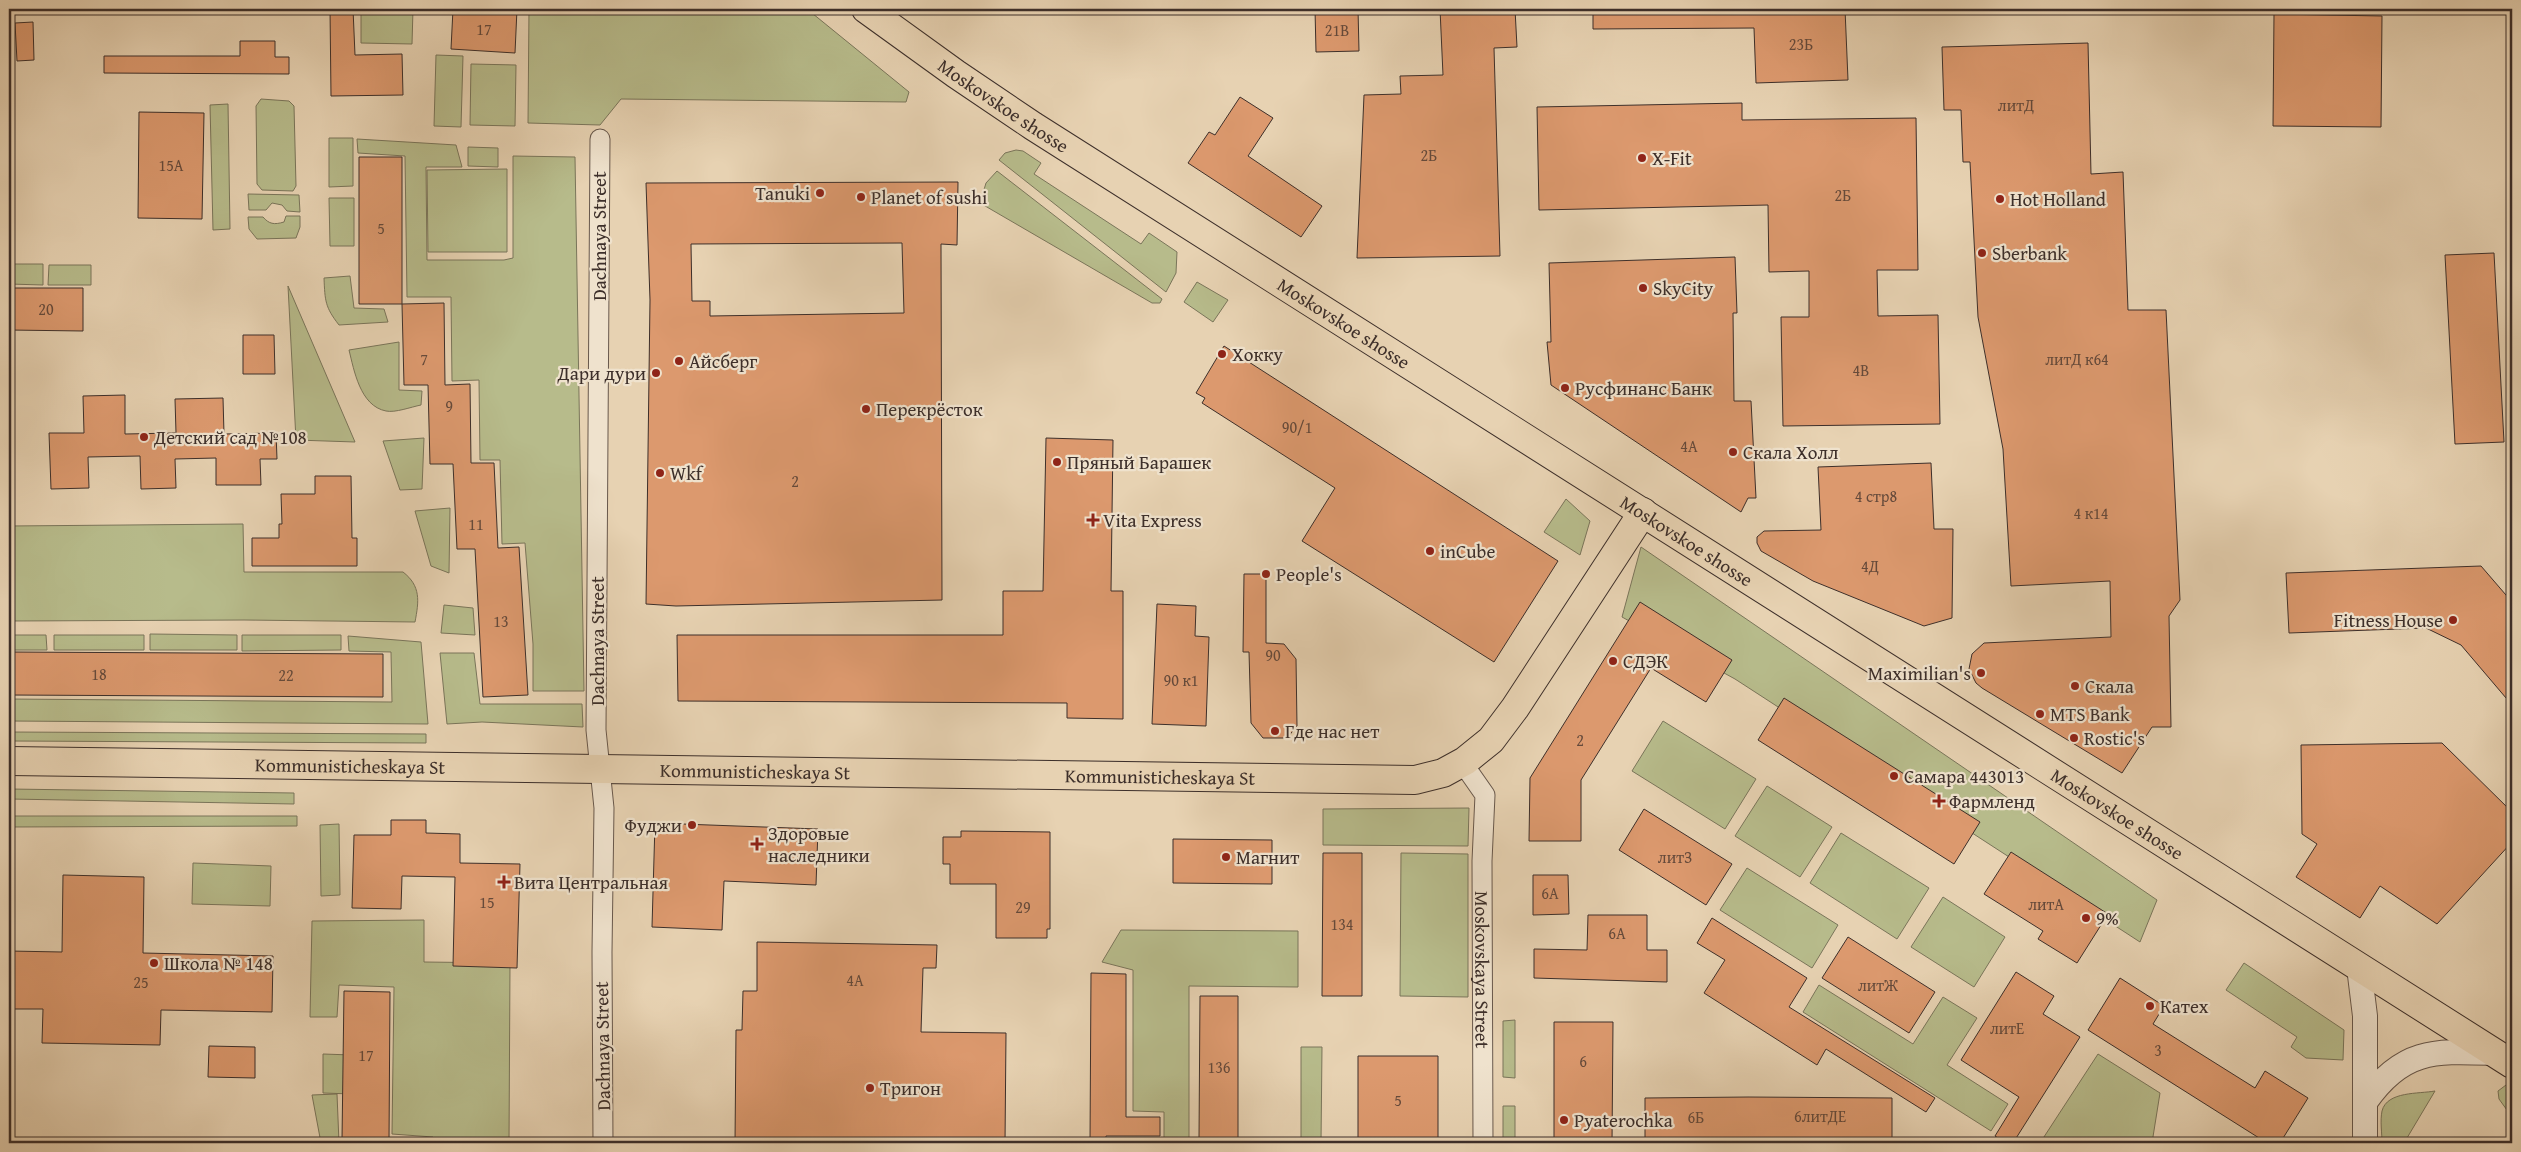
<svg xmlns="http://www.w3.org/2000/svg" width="2521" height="1152" font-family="'Gentium Book Plus',serif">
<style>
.green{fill:#b7bb8b;stroke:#7a755a}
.building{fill:#dc996e;stroke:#3d2f2a;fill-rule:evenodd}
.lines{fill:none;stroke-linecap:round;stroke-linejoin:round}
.minor-casing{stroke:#68584c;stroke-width:21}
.tertiary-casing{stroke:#68584c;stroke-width:26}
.primary-casing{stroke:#3d2f2a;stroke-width:30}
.minor{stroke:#efe2cd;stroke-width:19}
.tertiary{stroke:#efe2cd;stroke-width:24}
.primary{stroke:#e7d2b2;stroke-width:28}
.poi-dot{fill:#8f2418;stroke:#efe2cd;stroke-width:2}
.labels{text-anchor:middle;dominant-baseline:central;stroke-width:4.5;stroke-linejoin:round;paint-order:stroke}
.number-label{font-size:16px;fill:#654a3b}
.street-label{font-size:19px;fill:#3d2f2a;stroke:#efe2cd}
.poi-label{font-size:19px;fill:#3d2f2a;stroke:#efe2cd;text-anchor:start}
</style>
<rect width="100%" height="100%" fill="#e7d2b2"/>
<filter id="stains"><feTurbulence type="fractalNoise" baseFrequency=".004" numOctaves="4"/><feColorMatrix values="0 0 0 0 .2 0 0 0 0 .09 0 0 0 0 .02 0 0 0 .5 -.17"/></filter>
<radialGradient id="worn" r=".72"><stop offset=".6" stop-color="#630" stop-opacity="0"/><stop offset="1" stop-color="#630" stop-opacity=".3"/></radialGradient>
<path class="green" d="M 361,9 L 413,9 L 412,44 L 361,43 Z
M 529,9 L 807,9 L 909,92 L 906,102 L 621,99 L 600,125 L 528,123 Z
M 436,55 L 463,56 L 461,127 L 434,126 Z
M 471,64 L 516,65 L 515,126 L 470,125 Z
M 261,99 L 289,101 L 294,106 L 296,186 L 293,191 L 262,190 L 257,184 L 256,106 Z
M 228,104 L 230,229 L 213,230 L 210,105 Z
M 329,138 L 353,138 L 353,186 L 329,187 Z
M 357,139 L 456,145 L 462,167 L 426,167 L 427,260 L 504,260 L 513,258 L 513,156 L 575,157 L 584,691 L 533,691 L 533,644 L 525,543 L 502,544 L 500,460 L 480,460 L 479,380 L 452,381 L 451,297 L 407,297 L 405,156 L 358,153 Z
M 468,147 L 498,148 L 498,167 L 468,166 Z
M 1016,150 L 1023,151 L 1041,163 L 1034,174 L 1141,244 L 1149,233 L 1177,252 L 1176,273 L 1166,292 L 999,160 L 1005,153 Z
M 507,169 L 507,252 L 428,252 L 427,170 Z
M 997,171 L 1162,299 L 1160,303 L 1152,303 L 980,203 L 986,183 Z
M 248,194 L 299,195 L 300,212 L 287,211 L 282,205 L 272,203 L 266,210 L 249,210 Z
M 329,198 L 354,198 L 354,246 L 330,246 Z
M 286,216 L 300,216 L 300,227 L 296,238 L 257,239 L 249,229 L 248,217 L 263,217 C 269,224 274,225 284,222 Z
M 9,264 L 43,264 L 43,285 L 9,284 Z
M 49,265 L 91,265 L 91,285 L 48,285 Z
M 350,276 L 354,308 L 384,309 L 388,322 L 339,325 C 325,307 325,301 324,278 Z
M 1197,282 L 1228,300 L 1213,322 L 1184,302 Z
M 288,286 L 355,442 L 296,440 Z
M 399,342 L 399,390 L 422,391 L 421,405 C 411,407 395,413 386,411 C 360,406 354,370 349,350 Z
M 424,438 L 422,489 L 400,490 L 383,441 Z
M 1566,499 L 1590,521 L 1580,555 L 1544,532 Z
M 450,508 L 449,573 L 431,566 L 415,511 Z
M 243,524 L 244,572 L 403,572 C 421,586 419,601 415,622 L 244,620 L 9,621 L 9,526 Z
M 1641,547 L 2157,900 L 2140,942 L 1735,679 L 1622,617 Z
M 444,605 L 473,608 L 475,635 L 441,633 Z
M 150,634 L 237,635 L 237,650 L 150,650 Z
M 9,635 L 46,635 L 47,650 L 9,650 Z
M 54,635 L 144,635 L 144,650 L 54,650 Z
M 242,635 L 341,635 L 341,650 L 242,651 Z
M 348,636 L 421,642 L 428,724 L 9,721 L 9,699 L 392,702 L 391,652 L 349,651 Z
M 440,653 L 474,653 L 480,704 L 582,704 L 583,727 L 482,722 L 447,724 Z
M 1663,721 L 1756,779 L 1725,829 L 1632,771 Z
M 9,732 L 426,734 L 426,743 L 9,741 Z
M 1767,786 L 1832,827 L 1800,877 L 1735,836 Z
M 9,789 L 294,793 L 294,804 L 9,799 Z
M 1469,808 L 1468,846 L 1323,845 L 1323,809 Z
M 9,816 L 297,816 L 297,826 L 9,827 Z
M 339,824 L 340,895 L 321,896 L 320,825 Z
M 1841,833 L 1929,888 L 1897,939 L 1810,883 Z
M 1401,853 L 1468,854 L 1468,997 L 1400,996 Z
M 193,863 L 271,866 L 270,906 L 192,904 Z
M 1747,868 L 1838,925 L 1812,968 L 1720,910 Z
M 1943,897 L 2005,937 L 1974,987 L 1911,947 Z
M 424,920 L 424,962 L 510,963 L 509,1143 L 434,1143 L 433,1137 L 392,1134 L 394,987 L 339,985 L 337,1017 L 310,1017 L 312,921 Z
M 1121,930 L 1298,931 L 1298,987 L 1189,986 L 1189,1143 L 1110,1143 L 1164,1142 L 1164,1112 L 1133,1111 L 1133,970 L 1102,962 Z
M 2244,963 L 2344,1030 L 2343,1060 L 2306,1058 L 2291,1047 L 2297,1037 L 2226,990 Z
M 1819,985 L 1913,1044 L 1943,997 L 1977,1018 L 1947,1065 L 2008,1104 L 1991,1131 L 1803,1012 Z
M 1515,1020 L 1515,1078 L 1503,1077 L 1503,1021 Z
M 1301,1047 L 1322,1047 L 1321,1143 L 1301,1143 Z
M 323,1054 L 352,1055 L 352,1094 L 323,1093 Z
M 2098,1054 L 2160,1093 L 2152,1143 L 2040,1143 Z
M 2506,1085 L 2512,1086 L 2512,1117 L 2499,1099 L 2498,1091 Z
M 2435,1091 L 2404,1143 L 2382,1143 C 2382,1133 2380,1121 2382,1111 C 2387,1091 2419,1094 2435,1091 Z
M 337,1094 L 339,1143 L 321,1143 L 312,1095 Z
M 1503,1106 L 1515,1106 L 1515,1143 L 1503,1143 Z"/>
<path class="building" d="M 330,9 L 353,9 L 355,55 L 402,54 L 403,95 L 331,96 Z
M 453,9 L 517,9 L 515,53 L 451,49 Z
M 1315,9 L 1358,9 L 1359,51 L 1316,52 Z
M 1440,9 L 1515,9 L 1517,47 L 1494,48 L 1500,256 L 1357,258 L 1364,95 L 1401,94 L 1400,76 L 1443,75 Z
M 1593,9 L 1845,9 L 1848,80 L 1756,83 L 1754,28 L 1593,29 Z
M 2274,14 L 2382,16 L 2381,127 L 2273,126 Z
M 33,22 L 34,60 L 17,61 L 15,23 Z
M 240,41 L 275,41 L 275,57 L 289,57 L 289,74 L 104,73 L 104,56 L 240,56 Z
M 2088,43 L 2091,174 L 2123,172 L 2128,310 L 2166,310 L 2180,600 L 2169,616 L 2171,727 L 2152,727 L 2122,773 L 1982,688 L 1976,683 L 1969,669 L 1972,654 L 1984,643 L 2111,637 L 2110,581 L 2011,586 L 2003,449 L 1978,317 L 1970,162 L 1963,162 L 1961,110 L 1944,110 L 1942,47 Z
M 1240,97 L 1273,118 L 1248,156 L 1322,206 L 1301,237 L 1188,163 L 1209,132 L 1215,135 Z
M 1742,103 L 1742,120 L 1916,118 L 1918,270 L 1877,270 L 1878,316 L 1938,315 L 1940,424 L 1783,426 L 1781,317 L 1809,317 L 1809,271 L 1769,272 L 1768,205 L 1539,210 L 1537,107 Z
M 139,112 L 204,113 L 202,219 L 138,218 Z
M 359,157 L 402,157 L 402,304 L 359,304 Z
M 958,182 L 957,245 L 941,244 L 942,600 L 676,606 L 646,604 L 650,300 L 646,183 ZM 902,243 L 904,313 L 710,316 L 710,301 L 692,301 L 691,244 Z
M 2494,253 L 2504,442 L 2455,444 L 2445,255 Z
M 1735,257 L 1737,313 L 1733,313 L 1734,401 L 1751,401 L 1756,498 L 1748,498 L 1741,512 L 1551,385 L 1547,342 L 1551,342 L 1549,263 Z
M 9,288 L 83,288 L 83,331 L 9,330 Z
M 444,303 L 445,385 L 470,384 L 471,463 L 494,463 L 498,548 L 519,547 L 528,695 L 483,697 L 475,549 L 457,549 L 453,464 L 430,464 L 428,385 L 404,385 L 402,304 Z
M 243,335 L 274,335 L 275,374 L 243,374 Z
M 1224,346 L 1558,561 L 1494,662 L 1302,541 L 1335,488 L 1202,403 L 1205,398 L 1196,393 Z
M 125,395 L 125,434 L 176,433 L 175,399 L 223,398 L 224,434 L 276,433 L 277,459 L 260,459 L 261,485 L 216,485 L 216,458 L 175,459 L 176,488 L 141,489 L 140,456 L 88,457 L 89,488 L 51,489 L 49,433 L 84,433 L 83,396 Z
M 1046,438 L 1113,440 L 1111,591 L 1123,591 L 1123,719 L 1067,718 L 1067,703 L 678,701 L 677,635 L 1003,635 L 1003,591 L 1043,591 Z
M 1931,463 L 1934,529 L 1953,529 L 1952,618 L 1924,626 L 1813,581 L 1761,551 L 1757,543 L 1757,537 L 1764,531 L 1821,530 L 1818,467 Z
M 315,476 L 351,476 L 352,538 L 357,538 L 357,566 L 252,566 L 252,538 L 279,538 L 279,524 L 282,524 L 281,494 L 315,494 Z
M 2481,566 L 2512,602 L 2512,705 L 2461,645 L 2426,628 L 2289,633 L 2286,573 Z
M 1244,574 L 1266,574 L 1266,643 L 1284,644 L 1296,659 L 1297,726 L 1287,738 L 1263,738 L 1251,723 L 1249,652 L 1243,652 Z
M 1640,602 L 1732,660 L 1706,702 L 1651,668 L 1581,780 L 1581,841 L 1529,841 L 1530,778 Z
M 1157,604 L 1196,606 L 1195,636 L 1209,637 L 1206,726 L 1152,724 Z
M 9,652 L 383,654 L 383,697 L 9,695 Z
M 1784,698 L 1980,822 L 1954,864 L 1758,740 Z
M 2442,743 L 2512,812 L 2512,842 L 2437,924 L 2380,886 L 2360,918 L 2296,877 L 2317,844 L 2302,834 L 2301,745 Z
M 1644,809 L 1732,864 L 1706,905 L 1619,850 Z
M 391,820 L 426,820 L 426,833 L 460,834 L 460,863 L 520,864 L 517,968 L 453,966 L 455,877 L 402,876 L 401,909 L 352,908 L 354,835 L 391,835 Z
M 655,823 L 818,829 L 816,885 L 724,881 L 722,930 L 652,927 Z
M 961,831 L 1050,832 L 1050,929 L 1047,929 L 1047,938 L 996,938 L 996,884 L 950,884 L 950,864 L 943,864 L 943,837 L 961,837 Z
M 1173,839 L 1272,840 L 1272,884 L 1173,883 Z
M 2011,852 L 2108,914 L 2077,963 L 2038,939 L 2043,931 L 1984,894 Z
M 1323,853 L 1362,853 L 1362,996 L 1322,996 Z
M 63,875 L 144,877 L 143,953 L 273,956 L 272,1012 L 161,1010 L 160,1045 L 42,1043 L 43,1009 L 9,1009 L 9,951 L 62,952 Z
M 1533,875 L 1568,875 L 1569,914 L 1533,915 Z
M 1588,915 L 1647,915 L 1647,950 L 1667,950 L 1667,982 L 1534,978 L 1534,949 L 1587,950 Z
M 1712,918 L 1807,978 L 1789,1007 L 1935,1098 L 1926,1112 L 1826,1049 L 1817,1065 L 1704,993 L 1725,960 L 1697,943 Z
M 1848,937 L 1935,992 L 1909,1033 L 1822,978 Z
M 757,942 L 937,945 L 936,968 L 923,968 L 921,1032 L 1006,1033 L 1005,1143 L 735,1143 L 736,1030 L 742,1030 L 743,991 L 757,991 Z
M 2016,972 L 2054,996 L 2043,1014 L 2080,1037 L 2013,1143 L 2006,1143 L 1995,1136 L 2019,1097 L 1961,1060 Z
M 1091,973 L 1126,974 L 1126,1117 L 1160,1117 L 1160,1136 L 1106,1136 L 1106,1143 L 1090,1143 Z
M 2120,978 L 2164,1006 L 2153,1024 L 2255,1088 L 2265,1071 L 2308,1098 L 2280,1143 L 2267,1143 L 2088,1030 Z
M 344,991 L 390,992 L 389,1141 L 342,1140 Z
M 1200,996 L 1238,996 L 1238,1139 L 1199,1138 Z
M 1554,1022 L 1613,1022 L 1612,1143 L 1554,1143 Z
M 209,1046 L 255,1047 L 255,1078 L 208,1077 Z
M 1358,1056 L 1438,1056 L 1438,1143 L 1358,1143 Z
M 1748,1097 L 1892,1098 L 1892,1143 L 1645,1143 L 1645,1098 Z"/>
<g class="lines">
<g class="minor-casing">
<g id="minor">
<path d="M 600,139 L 596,730 L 604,808 L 602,952 L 603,1143"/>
<path id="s1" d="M 1462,762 L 1485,795 L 1482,861 L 1483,1143"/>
</g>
</g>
<g class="tertiary-casing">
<path id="tertiary" d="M 2359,967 L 2365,1016 L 2365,1143
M 2366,1101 C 2403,1048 2436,1051 2494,1053"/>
</g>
<g class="primary-casing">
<g id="primary">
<path id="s2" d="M 866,9 L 956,74 L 1033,126 L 2512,1064"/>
<path id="s3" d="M 9,761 L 1415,780 L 1443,773 L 1465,761 L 1491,740 L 1515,708 L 1643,512"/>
</g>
</g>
<use href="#minor" class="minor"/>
<use href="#tertiary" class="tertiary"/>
<use href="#primary" class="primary"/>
</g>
<g class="poi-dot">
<circle cx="1642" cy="158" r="5"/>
<circle cx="820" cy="193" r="5"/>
<circle cx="861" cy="197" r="5"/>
<circle cx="2000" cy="199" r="5"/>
<circle cx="1982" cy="253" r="5"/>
<circle cx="1643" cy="288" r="5"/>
<circle cx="1222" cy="354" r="5"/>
<circle cx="679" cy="361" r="5"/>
<circle cx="656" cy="373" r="5"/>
<circle cx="1565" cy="388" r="5"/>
<circle cx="866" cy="409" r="5"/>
<circle cx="144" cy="437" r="5"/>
<circle cx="1733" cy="452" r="5"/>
<circle cx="1057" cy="462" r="5"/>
<circle cx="660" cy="473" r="5"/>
<path d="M1090.5 512.5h5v5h5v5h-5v5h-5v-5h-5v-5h5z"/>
<circle cx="1430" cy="551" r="5"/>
<circle cx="1266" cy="574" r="5"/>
<circle cx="2453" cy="620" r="5"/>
<circle cx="1613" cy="661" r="5"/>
<circle cx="1981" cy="673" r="5"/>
<circle cx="2075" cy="686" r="5"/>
<circle cx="2040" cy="714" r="5"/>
<circle cx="1275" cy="731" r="5"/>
<circle cx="2074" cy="738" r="5"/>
<circle cx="1894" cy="776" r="5"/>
<path d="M1936.5 793.5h5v5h5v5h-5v5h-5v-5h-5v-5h5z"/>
<circle cx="692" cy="825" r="5"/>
<path d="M754.5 836.5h5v5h5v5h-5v5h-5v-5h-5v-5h5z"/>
<circle cx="1226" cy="857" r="5"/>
<path d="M501.5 874.5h5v5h5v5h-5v5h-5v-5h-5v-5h5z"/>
<circle cx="2086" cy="918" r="5"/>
<circle cx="154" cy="963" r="5"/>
<circle cx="2150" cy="1006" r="5"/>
<circle cx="870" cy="1088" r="5"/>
<circle cx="1564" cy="1120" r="5"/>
</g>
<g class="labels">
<g class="number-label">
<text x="484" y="29">17</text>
<text x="1337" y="30">21В</text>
<text x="1801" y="44">23Б</text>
<text x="2016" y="105">литД</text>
<text x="1429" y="155">2Б</text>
<text x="171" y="165">15А</text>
<text x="1843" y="195">2Б</text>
<text x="381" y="228">5</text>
<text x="46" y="309">20</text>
<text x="424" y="359">7</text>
<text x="2077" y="359">литД к64</text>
<text x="1861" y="370">4В</text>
<text x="449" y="406">9</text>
<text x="1297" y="427">90/1</text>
<text x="1689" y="446">4А</text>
<text x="795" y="481">2</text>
<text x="1876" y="496">4 стр8</text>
<text x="2091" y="513">4 к14</text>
<text x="476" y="524">11</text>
<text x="1870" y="566">4Д</text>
<text x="501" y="621">13</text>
<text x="1273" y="655">90</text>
<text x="99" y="674">18</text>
<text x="286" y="675">22</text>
<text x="1181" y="680">90 к1</text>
<text x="1580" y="740">2</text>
<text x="1675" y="857">литЗ</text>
<text x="1550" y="893">6А</text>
<text x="487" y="902">15</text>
<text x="2046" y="904">литА</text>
<text x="1023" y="907">29</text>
<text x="1342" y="924">134</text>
<text x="1617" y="933">6А</text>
<text x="855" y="980">4А</text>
<text x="141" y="982">25</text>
<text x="1878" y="985">литЖ</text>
<text x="2007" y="1028">литЕ</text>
<text x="2158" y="1050">3</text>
<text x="366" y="1055">17</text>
<text x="1583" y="1061">6</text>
<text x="1219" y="1067">136</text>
<text x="1398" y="1100">5</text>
<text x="1820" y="1116">6литДЕ</text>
<text x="1696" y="1117">6Б</text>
</g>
<g class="street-label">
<text stroke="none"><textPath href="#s2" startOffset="168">Moskovskoe shosse</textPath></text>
<text transform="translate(599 236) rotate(-90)">Dachnaya Street</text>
<text stroke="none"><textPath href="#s2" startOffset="572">Moskovskoe shosse</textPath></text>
<text stroke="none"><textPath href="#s2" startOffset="978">Moskovskoe shosse</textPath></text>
<text transform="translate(597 641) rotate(-90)">Dachnaya Street</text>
<text stroke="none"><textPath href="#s3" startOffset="341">Kommunisticheskaya St</textPath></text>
<text stroke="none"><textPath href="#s3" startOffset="746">Kommunisticheskaya St</textPath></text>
<text stroke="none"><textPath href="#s3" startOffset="1151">Kommunisticheskaya St</textPath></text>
<text stroke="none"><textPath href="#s2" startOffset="1488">Moskovskoe shosse</textPath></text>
<text stroke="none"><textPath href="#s1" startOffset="215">Moskovskaya Street</textPath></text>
<text transform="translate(602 1046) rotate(-91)">Dachnaya Street</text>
</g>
<g class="poi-label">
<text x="1652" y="158">X-Fit</text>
<text x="810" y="193" text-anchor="end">Tanuki</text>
<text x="871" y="197">Planet of sushi</text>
<text x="2010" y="199">Hot Holland</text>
<text x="1992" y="253">Sberbank</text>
<text x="1653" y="288">SkyCity</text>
<text x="1232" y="354">Хокку</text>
<text x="689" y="361">Айсберг</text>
<text x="646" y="373" text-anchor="end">Дари дури</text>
<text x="1575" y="388">Русфинанс Банк</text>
<text x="876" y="409">Перекрёсток</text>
<text x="154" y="437">Детский сад №108</text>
<text x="1743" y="452">Скала Холл</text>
<text x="1067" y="462">Пряный Барашек</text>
<text x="670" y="473">Wkf</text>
<text x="1103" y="520">Vita Express</text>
<text x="1440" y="551">inCube</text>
<text x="1276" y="574">People's</text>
<text x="2443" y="620" text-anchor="end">Fitness House</text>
<text x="1623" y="661">СДЭК</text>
<text x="1971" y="673" text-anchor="end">Maximilian's</text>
<text x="2085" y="686">Скала</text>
<text x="2050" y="714">MTS Bank</text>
<text x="1285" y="731">Где нас нет</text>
<text x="2084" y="738">Rostic's</text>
<text x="1904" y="776">Самара 443013</text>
<text x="1949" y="801">Фармленд</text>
<text x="682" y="825" text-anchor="end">Фуджи</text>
<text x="768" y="833">Здоровые<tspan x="768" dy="22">наследники</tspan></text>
<text x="1236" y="857">Магнит</text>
<text x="514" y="882">Вита Центральная</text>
<text x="2096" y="918">9%</text>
<text x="164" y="963">Школа № 148</text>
<text x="2160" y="1006">Катех</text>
<text x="880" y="1088">Тригон</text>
<text x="1574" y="1120">Pyaterochka</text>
</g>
</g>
<rect width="2521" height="1152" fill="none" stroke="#e7d2b2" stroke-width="30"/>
<rect x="10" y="10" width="2501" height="1132" fill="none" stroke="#3d2f2a" stroke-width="2.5"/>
<rect x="15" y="15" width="2491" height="1122" fill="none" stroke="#3d2f2a"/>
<rect width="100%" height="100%" filter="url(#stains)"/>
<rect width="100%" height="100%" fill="url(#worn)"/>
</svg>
